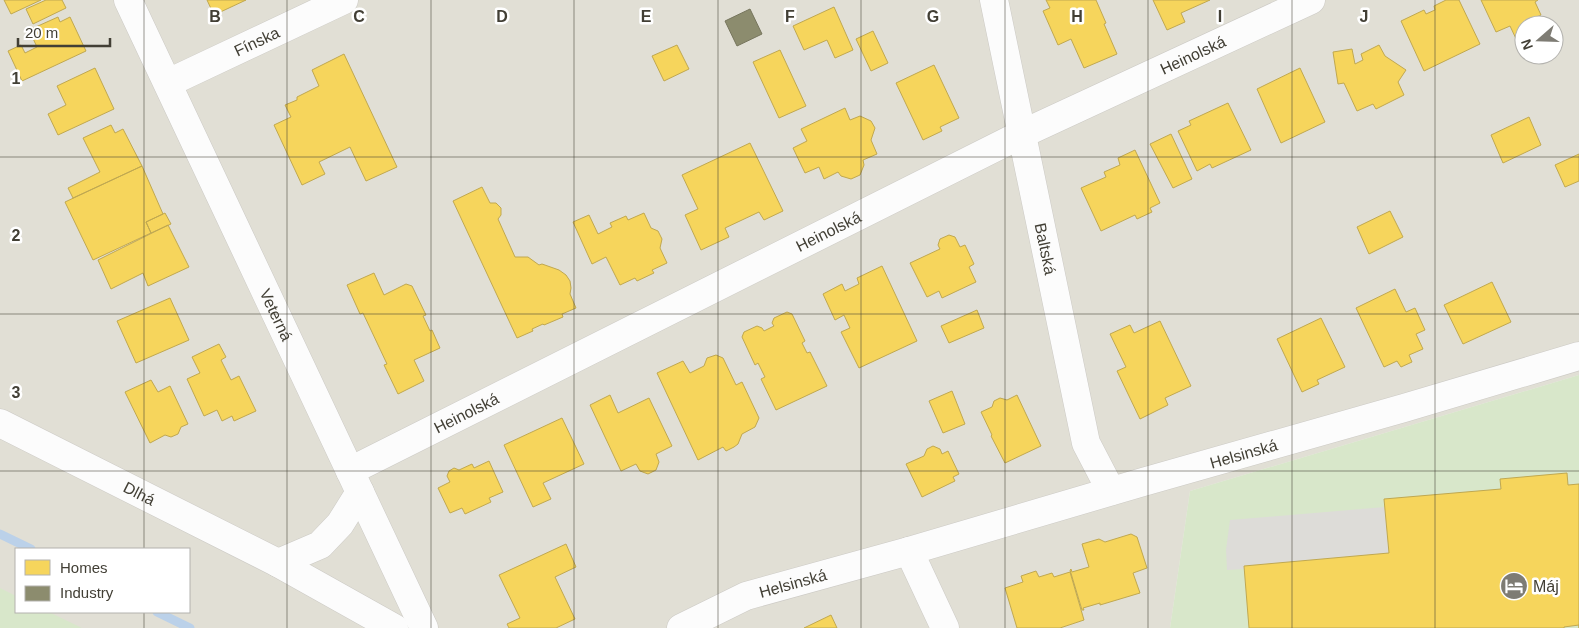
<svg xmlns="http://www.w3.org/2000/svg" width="1579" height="628" font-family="Helvetica,sans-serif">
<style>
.residential{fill:#e1dfd5;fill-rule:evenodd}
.grass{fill:#d8e7ca}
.parking{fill:#dddcd8}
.homes{fill:#f6d55c;stroke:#c0a850}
.industry{fill:#8c8c6e;stroke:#76755d}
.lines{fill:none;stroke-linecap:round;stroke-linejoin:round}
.stream{stroke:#bbd1e9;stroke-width:9}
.minor-casing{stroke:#cccac5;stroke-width:29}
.minor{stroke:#fcfcfc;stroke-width:28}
.grid{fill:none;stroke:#423f35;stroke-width:1;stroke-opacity:0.55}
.labels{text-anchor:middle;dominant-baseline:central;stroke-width:5;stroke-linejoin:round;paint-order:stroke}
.street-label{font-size:16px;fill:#423f35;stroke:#fff}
.poi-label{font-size:16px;fill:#423f35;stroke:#fff;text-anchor:start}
.grid-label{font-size:16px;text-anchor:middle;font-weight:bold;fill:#423f35;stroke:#fff;stroke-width:5;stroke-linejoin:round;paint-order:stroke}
</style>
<rect width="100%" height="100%" fill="#eeede8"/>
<path class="residential" d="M 0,0 L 1579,0 L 1579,375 L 1190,491 L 1170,628 L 0,628 ZM 1524,25 L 1554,25 L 1554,55 L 1524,55 ZM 16,549 L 189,549 L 189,612 L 16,612 Z"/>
<path class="grass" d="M 1579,375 L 1579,628 L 1170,628 L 1190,491 Z
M 0,588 L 16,596 L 16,612 L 49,612 L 82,628 L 0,628 Z"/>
<path class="parking" d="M 1385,507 L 1389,553 L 1244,566 L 1244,569 L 1227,570 L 1226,550 L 1230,520 Z"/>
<path class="homes" d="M 4,0 L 41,0 L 11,14 Z
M 46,0 L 62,0 L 66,8 L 33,24 L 26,9 Z
M 207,0 L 246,0 L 214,15 Z
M 1046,0 L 1096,0 L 1106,23 L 1104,24 L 1117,54 L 1084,68 L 1071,39 L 1058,45 L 1043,11 L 1050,8 Z
M 1153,0 L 1210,0 L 1181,13 L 1185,22 L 1167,30 Z
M 1446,0 L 1459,0 L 1480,44 L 1424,71 L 1401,21 L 1424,10 L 1426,14 L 1435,10 L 1434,6 Z
M 1481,0 L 1538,0 L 1535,2 L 1541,15 L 1533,19 L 1536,25 L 1524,25 L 1524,42 L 1519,45 L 1510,26 L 1496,32 Z
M 834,7 L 853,50 L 835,58 L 827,40 L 804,50 L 793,26 Z
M 58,17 L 60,22 L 70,17 L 86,51 L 22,81 L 8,51 L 21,45 L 25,53 L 37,47 L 29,30 Z
M 873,31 L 888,63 L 871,71 L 856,39 Z
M 677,45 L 689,69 L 664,81 L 652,56 Z
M 1379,45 L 1385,56 L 1406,70 L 1398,82 L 1404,95 L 1376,109 L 1373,104 L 1357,111 L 1344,83 L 1338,84 L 1333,52 L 1352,49 L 1355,64 L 1363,60 L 1361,54 Z
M 780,50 L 806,106 L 779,118 L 753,62 Z
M 344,54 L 397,167 L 366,181 L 350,147 L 319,162 L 325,174 L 302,185 L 274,125 L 291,117 L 285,105 L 297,100 L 297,97 L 319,86 L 312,70 Z
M 934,65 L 959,118 L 940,127 L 942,131 L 923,140 L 896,83 Z
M 95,68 L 114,109 L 58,135 L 48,114 L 66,105 L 57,86 Z
M 1300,68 L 1325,122 L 1281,143 L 1257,89 Z
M 1228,103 L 1251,150 L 1212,168 L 1210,164 L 1197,171 L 1178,131 L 1191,125 L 1189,121 Z
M 845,108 L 850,120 L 860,116 L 871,121 L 875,128 L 871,140 L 877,154 L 863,160 L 864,165 L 860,175 L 851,179 L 841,176 L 838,172 L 824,179 L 819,167 L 805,173 L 793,148 L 807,141 L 801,129 Z
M 1529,117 L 1541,145 L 1503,163 L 1491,135 Z
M 111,125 L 115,133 L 123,129 L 142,166 L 73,198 L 68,188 L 100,172 L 83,138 Z
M 1171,134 L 1192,179 L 1173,188 L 1150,144 Z
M 750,143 L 783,211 L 764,220 L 759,212 L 725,228 L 729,237 L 701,250 L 685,215 L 698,209 L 682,175 Z
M 1135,150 L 1160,203 L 1150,208 L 1152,212 L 1137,219 L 1135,215 L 1101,231 L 1081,188 L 1106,177 L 1104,172 L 1120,165 L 1118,158 Z
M 1579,154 L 1579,181 L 1565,187 L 1555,165 Z
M 142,166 L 163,214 L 146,222 L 151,233 L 93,260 L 65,202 Z
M 482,187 L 490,203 L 496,203 L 501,208 L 501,215 L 498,219 L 515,257 L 528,257 L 539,265 L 542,264 L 559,270 L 566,275 L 570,281 L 571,288 L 570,294 L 576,308 L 562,314 L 563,317 L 544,325 L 543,324 L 532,329 L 533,331 L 517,338 L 453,201 Z
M 1390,211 L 1403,237 L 1369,254 L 1357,227 Z
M 165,213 L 171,224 L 151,233 L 146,222 Z
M 644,213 L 651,228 L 658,231 L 662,239 L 660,248 L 667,263 L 652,270 L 654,273 L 637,281 L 635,278 L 620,285 L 606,257 L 592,264 L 573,222 L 589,215 L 598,234 L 612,227 L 610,223 L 626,216 L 628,220 Z
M 168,225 L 189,267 L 148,286 L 143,273 L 111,289 L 98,260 Z
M 949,235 L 955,237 L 960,247 L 965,245 L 974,264 L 969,267 L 976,282 L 942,298 L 939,291 L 927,297 L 910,263 L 940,249 L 938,245 L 940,239 Z
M 882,266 L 917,341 L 859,368 L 841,332 L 850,328 L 844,315 L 835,320 L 823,294 L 842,284 L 845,291 L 859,284 L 857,278 Z
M 374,273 L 384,295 L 406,284 L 412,286 L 426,315 L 423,316 L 430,331 L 432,330 L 440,348 L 414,360 L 424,381 L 398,394 L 384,365 L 387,364 L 363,313 L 360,314 L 347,285 Z
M 1492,282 L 1511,322 L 1463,344 L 1444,305 Z
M 1395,289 L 1406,312 L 1415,308 L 1425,330 L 1416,334 L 1423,349 L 1409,355 L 1412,362 L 1401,367 L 1397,361 L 1384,367 L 1356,308 Z
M 170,298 L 189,340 L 136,363 L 117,321 Z
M 977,310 L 984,328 L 949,343 L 941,326 Z
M 787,312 L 792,314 L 805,341 L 802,343 L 807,353 L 810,352 L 827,386 L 776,410 L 761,379 L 765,377 L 758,363 L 755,365 L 742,337 L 744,332 L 757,326 L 762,328 L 764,331 L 774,326 L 772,323 L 774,318 Z
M 1321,318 L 1345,367 L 1317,380 L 1319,384 L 1302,392 L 1277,339 Z
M 1160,321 L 1191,386 L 1165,398 L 1168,405 L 1140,419 L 1117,371 L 1126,367 L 1110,334 L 1130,325 L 1134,333 Z
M 219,344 L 226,357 L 221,360 L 231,380 L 239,376 L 256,411 L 234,421 L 232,416 L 222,421 L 217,410 L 204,416 L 187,379 L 200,373 L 192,357 Z
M 716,355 L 723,358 L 736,385 L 742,382 L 759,418 L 755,427 L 742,434 L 738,444 L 734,447 L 726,451 L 723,447 L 698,460 L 657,373 L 683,361 L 690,373 L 704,366 L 707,358 Z
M 151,380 L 158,392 L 170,386 L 188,424 L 181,427 L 178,434 L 171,437 L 165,435 L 150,443 L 125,392 Z
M 952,391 L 965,424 L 943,433 L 929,401 Z
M 610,395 L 618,413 L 649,398 L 672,446 L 656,454 L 659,462 L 656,470 L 648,474 L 640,471 L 636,464 L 621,471 L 590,405 Z
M 1017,395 L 1041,446 L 1005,463 L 991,436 L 992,435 L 981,412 L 992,407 L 994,401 L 1000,398 L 1007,400 Z
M 562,418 L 584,464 L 543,483 L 551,499 L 533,507 L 504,445 Z
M 933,446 L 940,449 L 942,454 L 948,451 L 959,474 L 953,477 L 955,481 L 922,497 L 906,464 L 924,456 L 927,449 Z
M 489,461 L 503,492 L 489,498 L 491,502 L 465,514 L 462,508 L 450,513 L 438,488 L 450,482 L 447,476 L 449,471 L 454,468 L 459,470 L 472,464 L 474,468 Z
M 1567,473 L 1568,485 L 1579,484 L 1579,628 L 1579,625 L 1564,627 L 1564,628 L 1249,628 L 1244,566 L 1389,553 L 1384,499 L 1501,489 L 1500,479 Z
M 1131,534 L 1137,537 L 1147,568 L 1133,573 L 1140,593 L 1100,605 L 1100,603 L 1083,608 L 1084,610 L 1082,610 L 1070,570 L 1071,569 L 1072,572 L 1089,567 L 1082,544 L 1099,539 L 1105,542 Z
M 566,544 L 576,567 L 555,577 L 575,619 L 556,628 L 509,628 L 507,624 L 520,618 L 499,575 Z
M 1036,571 L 1039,577 L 1052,573 L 1054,577 L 1070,572 L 1084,620 L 1060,628 L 1017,628 L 1005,588 L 1023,582 L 1021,576 Z
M 831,615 L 837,628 L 804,628 Z"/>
<path class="industry" d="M 750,9 L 762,34 L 737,46 L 725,21 Z"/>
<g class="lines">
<path class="stream" d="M 0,534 L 31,549
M 157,612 L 190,628"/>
<g class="minor-casing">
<g id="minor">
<path id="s1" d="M 128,0 L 424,628"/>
<path id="s2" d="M 994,0 L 1086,443 L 1111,491"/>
<path id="s3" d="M 168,83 L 344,0"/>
<path id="s4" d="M 0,423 L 278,563 L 394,628"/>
<path id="s5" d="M 350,471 L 1022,134 L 1311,0"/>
<path d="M 909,551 L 945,628"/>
<path d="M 278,563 L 320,545 L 340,524 L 360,492"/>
<path id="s6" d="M 681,628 L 746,596 L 909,551 L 1143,482 L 1404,408 L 1579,356"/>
</g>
</g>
<use href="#minor" class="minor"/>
</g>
<path class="grid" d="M 144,0 L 144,549M 287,0 L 287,628M 431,0 L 431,628M 574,0 L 574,628M 718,0 L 718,628M 861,0 L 861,628M 1005,0 L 1005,628M 1148,0 L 1148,628M 1292,0 L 1292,628M 1435,0 L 1435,628M 0,157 L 1579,157M 0,314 L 1579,314M 0,471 L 1579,471M 144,612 L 144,628"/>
<defs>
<g id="hotel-disc" transform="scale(1.4375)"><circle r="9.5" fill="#7e7c74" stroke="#fff"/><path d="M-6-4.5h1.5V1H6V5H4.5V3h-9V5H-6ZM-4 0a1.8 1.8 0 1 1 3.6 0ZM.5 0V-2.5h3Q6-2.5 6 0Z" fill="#fff"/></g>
</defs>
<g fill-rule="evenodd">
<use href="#hotel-disc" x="1514" y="586"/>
</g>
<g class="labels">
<g class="street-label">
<text stroke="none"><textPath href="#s3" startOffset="98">Fínska</textPath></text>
<text stroke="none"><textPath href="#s5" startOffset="940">Heinolská</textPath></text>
<text stroke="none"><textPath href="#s5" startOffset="535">Heinolská</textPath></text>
<text stroke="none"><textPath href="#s2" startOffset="254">Baltská</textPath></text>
<text stroke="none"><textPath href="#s1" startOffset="348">Veterná</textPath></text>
<text stroke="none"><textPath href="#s5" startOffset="130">Heinolská</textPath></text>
<text stroke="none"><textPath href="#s6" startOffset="590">Helsinská</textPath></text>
<text stroke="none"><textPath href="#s4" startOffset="156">Dlhá</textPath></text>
<text stroke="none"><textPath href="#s6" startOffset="121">Helsinská</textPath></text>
</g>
<g class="poi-label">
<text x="1533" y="586">Máj</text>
</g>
</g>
<g class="grid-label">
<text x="215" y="22">B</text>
<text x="359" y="22">C</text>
<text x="502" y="22">D</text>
<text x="646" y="22">E</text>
<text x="790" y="22">F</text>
<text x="933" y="22">G</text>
<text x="1077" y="22">H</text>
<text x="1220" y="22">I</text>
<text x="1364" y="22">J</text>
<text x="16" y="84">1</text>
<text x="16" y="241">2</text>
<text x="16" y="398">3</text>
</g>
<rect x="15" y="548" width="175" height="65" fill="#ffffff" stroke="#b3b2ae"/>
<rect x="25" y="560" width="25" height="15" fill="#f6d55c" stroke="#b3b2ae"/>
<text x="60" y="573" font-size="15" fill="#423f35">Homes</text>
<rect x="25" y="586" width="25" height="15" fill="#8c8c6e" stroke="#b3b2ae"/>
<text x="60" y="598" font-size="15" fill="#423f35">Industry</text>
<g transform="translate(1539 40) rotate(250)"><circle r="24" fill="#ffffff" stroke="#b3b2ae"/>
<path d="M0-4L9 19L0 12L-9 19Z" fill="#7e7c74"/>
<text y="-8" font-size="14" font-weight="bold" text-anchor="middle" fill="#423f35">N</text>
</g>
<path d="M18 38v8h92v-8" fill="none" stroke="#423f35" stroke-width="2.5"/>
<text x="25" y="38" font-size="15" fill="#423f35" stroke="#ffffff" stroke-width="4" paint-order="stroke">20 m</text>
</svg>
